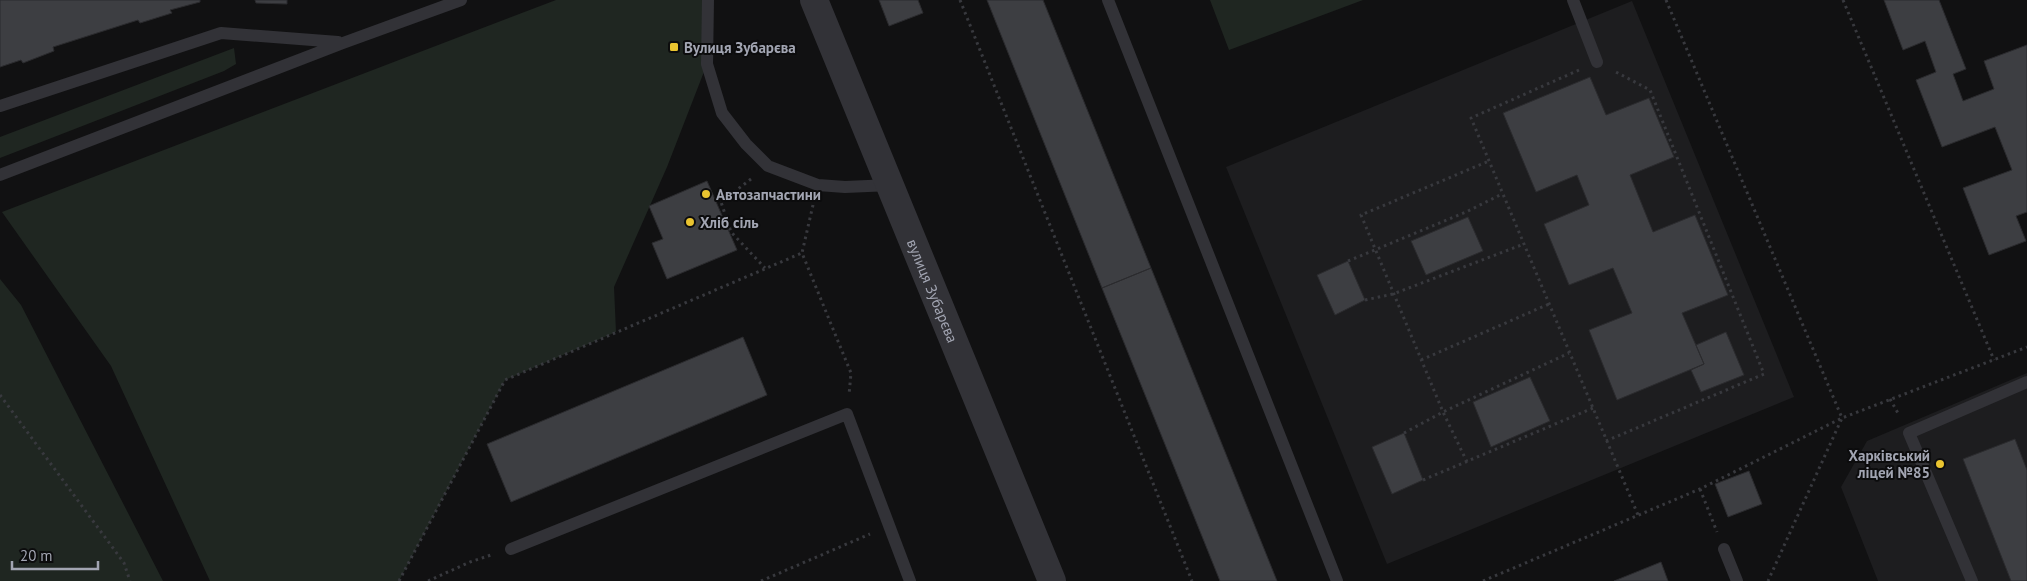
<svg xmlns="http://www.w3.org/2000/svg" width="2027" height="581" font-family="'PT Sans',sans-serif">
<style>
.built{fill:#1d1d1f}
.green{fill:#1f2621}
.building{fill:#3d3e42;stroke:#2b2b2e}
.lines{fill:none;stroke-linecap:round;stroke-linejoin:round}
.path{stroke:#38393e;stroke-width:3;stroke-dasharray:2.5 4;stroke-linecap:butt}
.service{stroke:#323237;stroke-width:12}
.tertiary{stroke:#323237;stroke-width:28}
.poi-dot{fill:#eac430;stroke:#0c0c0d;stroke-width:2}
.labels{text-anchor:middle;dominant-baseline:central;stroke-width:4;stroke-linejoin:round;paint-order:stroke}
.poi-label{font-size:15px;font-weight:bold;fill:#a2a5b2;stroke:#0c0c0d;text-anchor:start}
.street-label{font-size:15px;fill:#a2a5b2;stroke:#0c0c0d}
</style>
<rect width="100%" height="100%" fill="#111112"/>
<path class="built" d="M 1632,1 L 1794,397 L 1387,564 L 1226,167 Z
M 2027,373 L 2027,581 L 1878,581 L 1841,487 L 1867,441 Z"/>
<path class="green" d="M 556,0 L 708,0 L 707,64 L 667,167 L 614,287 L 616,332 L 505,380 L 399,581 L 210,581 L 111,366 L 2,212 Z
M 1210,0 L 1363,0 L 1229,50 Z
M 234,48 L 236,64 L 224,71 L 0,158 L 0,137 Z
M 0,279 L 21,305 L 163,581 L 0,581 Z"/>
<path class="building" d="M 0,0 L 200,0 L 200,2 L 170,10 L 172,13 L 140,23 L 138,20 L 53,47 L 54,51 L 23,63 L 21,60 L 0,67 Z
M 255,0 L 287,0 L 287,4 L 256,3 Z
M 879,0 L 918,0 L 923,13 L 889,26 Z
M 987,0 L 1043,0 L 1151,268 L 1102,288 Z
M 1884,0 L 1939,0 L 1966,69 L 1953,74 L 1963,101 L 1994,89 L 1984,61 L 2027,45 L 2027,212 L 2016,216 L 2026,241 L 1989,255 L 1963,188 L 2012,170 L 1995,127 L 1942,147 L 1916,80 L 1936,72 L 1925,41 L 1903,50 Z
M 1590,77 L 1606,115 L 1649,98 L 1674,157 L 1630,175 L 1653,232 L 1695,215 L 1728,295 L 1682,313 L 1704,364 L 1617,400 L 1589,330 L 1632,313 L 1613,268 L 1569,285 L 1544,224 L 1589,205 L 1577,175 L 1536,192 L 1503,113 Z
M 707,181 L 737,250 L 667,279 L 652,243 L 663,239 L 649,206 Z
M 1468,217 L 1483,251 L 1426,275 L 1411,241 Z
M 1348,261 L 1365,300 L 1335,315 L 1317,275 Z
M 1151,268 L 1248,509 L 1277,581 L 1220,581 L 1102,288 Z
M 1726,332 L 1744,375 L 1701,392 L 1691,370 L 1704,364 L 1696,345 Z
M 743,337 L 767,395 L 511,502 L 487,444 Z
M 1530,377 L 1550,421 L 1491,447 L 1473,402 Z
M 1404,433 L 1423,480 L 1392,494 L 1372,447 Z
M 2015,439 L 2027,470 L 2027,581 L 2011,581 L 1963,459 Z
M 1749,471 L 1762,504 L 1728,517 L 1715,484 Z
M 1661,562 L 1668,581 L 1614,581 Z"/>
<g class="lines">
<path class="path" d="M 960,0 L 1192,581
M 1666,0 L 1842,418 L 1768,581
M 1843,0 L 1994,360
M 1579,70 L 1471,118 L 1638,515
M 751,179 L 721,202 L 731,232 L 765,268
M 813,205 L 802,253 L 851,373 L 849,395
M 1348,261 L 1466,212 L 1502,194
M 1365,300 L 1393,294 L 1524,244
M 1421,360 L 1549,304
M 0,395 L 124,563 L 130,581
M 1890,399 L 1899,415
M 1404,433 L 1443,412 L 1569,353
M 1606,441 L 1764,374 L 1650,90 L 1614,71
M 1467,462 L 1443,412 L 1361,215 L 1489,161
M 1423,480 L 1593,408
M 1700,489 L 1717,532
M 399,581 L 505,380 L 802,253
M 428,581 L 470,562 L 491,555
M 761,581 L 870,534
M 1483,581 L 1700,489 L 1842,418 L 2027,347"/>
<path class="service" d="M 708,0 L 707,64 L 722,113 L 746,144 L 768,166 L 818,185 L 845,187 L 891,185
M 1108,0 L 1337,581
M 1573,0 L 1597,62
M 0,106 L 221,33 L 338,42
M 0,175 L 343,43 L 461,0
M 511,549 L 847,414 L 910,581
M 1724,549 L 1737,581
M 1972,581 L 1909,433 L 2027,382"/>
<path class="tertiary" id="s1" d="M 814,0 L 1052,581"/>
</g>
<g class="poi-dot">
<rect x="669" y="42" width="10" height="10" rx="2.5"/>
<circle cx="706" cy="194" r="5"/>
<circle cx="690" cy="222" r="5"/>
<circle cx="1940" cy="464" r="5"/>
</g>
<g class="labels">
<g class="poi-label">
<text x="684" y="47">Вулиця Зубарєва</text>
<text x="716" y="194">Автозапчастини</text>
<text x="700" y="222">Хліб сіль</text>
<text x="1930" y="455" text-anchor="end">Харківський<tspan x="1930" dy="17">ліцей №85</tspan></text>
</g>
<g class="street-label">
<text stroke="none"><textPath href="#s1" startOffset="314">вулиця Зубарєва</textPath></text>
</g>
</g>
<path d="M12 561v8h86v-8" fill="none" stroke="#a2a5b2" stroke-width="2.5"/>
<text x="20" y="561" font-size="15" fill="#a2a5b2" stroke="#0c0c0d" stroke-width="4" paint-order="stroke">20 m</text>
</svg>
